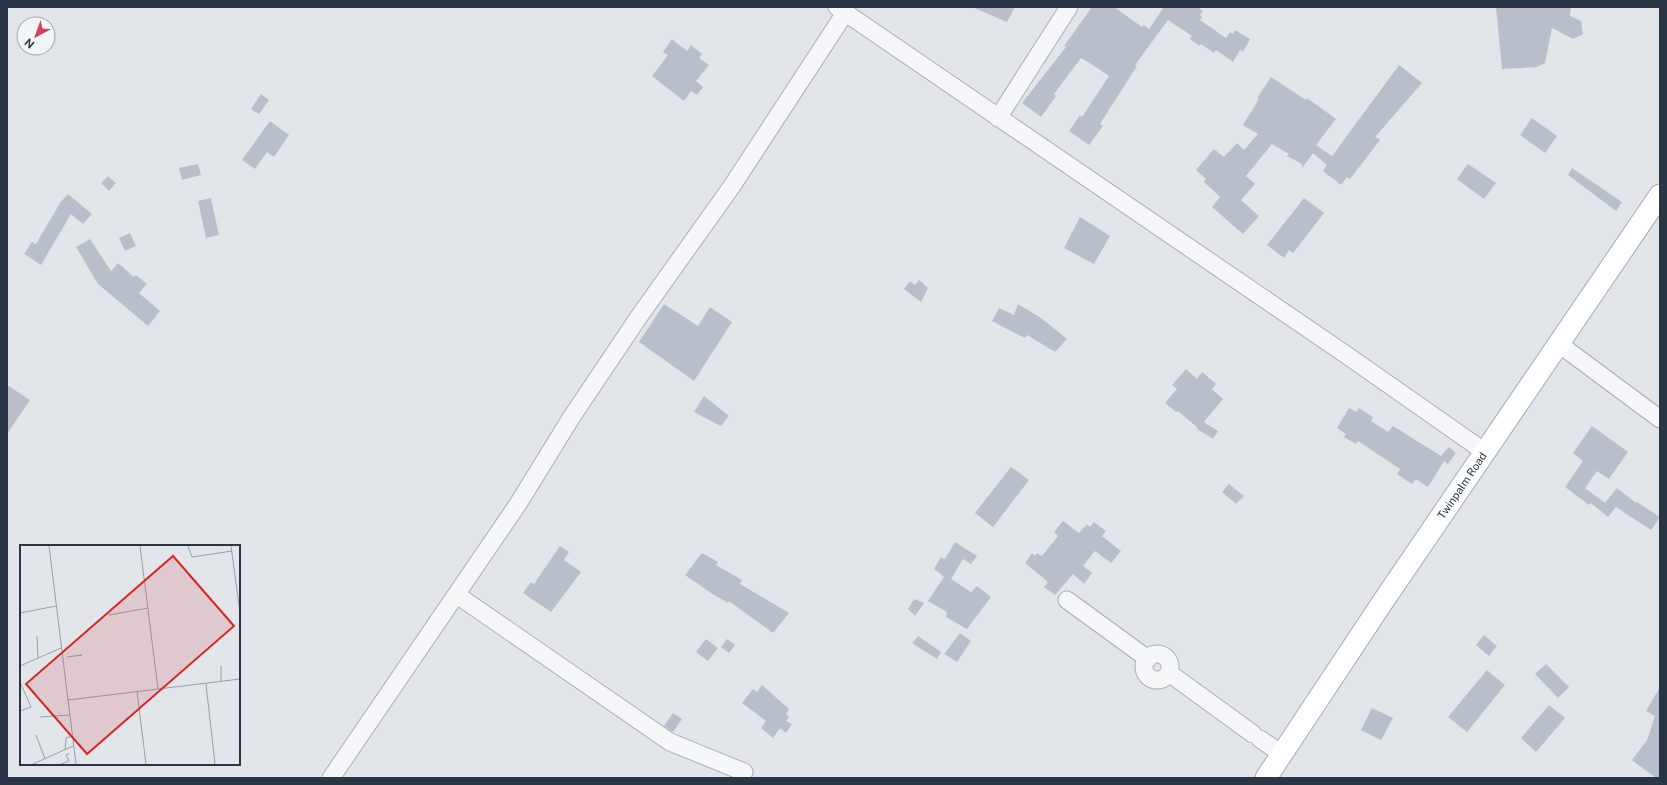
<svg xmlns="http://www.w3.org/2000/svg" width="1667" height="785" font-family="'Public Sans',sans-serif">
<style>
.building{fill:#b9bfca}
.lines{fill:none;stroke-linecap:round;stroke-linejoin:round}
.minor-casing{stroke:#a7adb6;stroke-width:19}
.major-casing{stroke:#a0aab8;stroke-width:23}
.minor{stroke:#f5f7f9;stroke-width:17}
.major{stroke:#fff;stroke-width:21}
.labels{text-anchor:middle;dominant-baseline:central;stroke-width:3.5;stroke-linejoin:round;paint-order:stroke}
.street-label{font-size:11px;fill:#293445;stroke:#f2f5f8}
.inset-road{fill:none;stroke:#989fa9;stroke-width:1}
.view{fill:#d62828;fill-opacity:0.15;stroke:#d62828;stroke-width:2}
.inset-edge{fill:none;stroke:#293445;stroke-width:2}
</style>
<rect width="100%" height="100%" fill="#e2e6eb"/>
<path class="building" d="M 972,7 L 1015,7 L 1007,22 Z
M 1092,7 L 1114,7 L 1142,27 L 1144,25 L 1149,29 L 1164,7 L 1197,7 L 1203,11 L 1200,15 L 1202,17 L 1200,20 L 1226,38 L 1230,32 L 1233,34 L 1235,30 L 1250,39 L 1243,52 L 1240,50 L 1233,62 L 1216,50 L 1214,53 L 1201,44 L 1200,46 L 1190,39 L 1192,36 L 1168,20 L 1135,65 L 1137,66 L 1100,124 L 1103,126 L 1089,145 L 1069,131 L 1080,115 L 1082,117 L 1109,76 L 1088,62 L 1081,58 L 1054,94 L 1056,96 L 1041,117 L 1022,103 L 1066,47 L 1064,46 Z
M 1496,7 L 1571,7 L 1570,16 L 1581,21 L 1583,34 L 1573,39 L 1552,28 L 1545,63 L 1537,67 L 1502,69 Z
M 672,39 L 687,51 L 691,45 L 702,54 L 699,58 L 709,65 L 696,81 L 703,87 L 697,95 L 691,91 L 684,101 L 652,76 L 668,55 L 663,52 Z
M 1399,65 L 1422,83 L 1375,137 L 1380,140 L 1350,179 L 1347,177 L 1341,185 L 1323,171 L 1327,165 L 1313,153 L 1302,168 L 1302,164 L 1287,156 L 1289,154 L 1272,144 L 1246,176 L 1255,184 L 1241,200 L 1259,216 L 1243,234 L 1212,207 L 1220,197 L 1204,182 L 1206,179 L 1196,170 L 1214,149 L 1224,157 L 1237,143 L 1244,150 L 1258,134 L 1243,125 L 1259,99 L 1257,98 L 1271,77 L 1306,100 L 1307,98 L 1336,119 L 1316,145 L 1332,156 Z
M 261,94 L 269,100 L 259,114 L 251,109 Z
M 1532,118 L 1557,136 L 1545,153 L 1520,135 Z
M 270,121 L 289,135 L 274,157 L 267,152 L 255,169 L 242,160 Z
M 198,164 L 201,175 L 182,180 L 179,168 Z
M 1468,164 L 1496,183 L 1484,199 L 1457,179 Z
M 1572,168 L 1622,202 L 1616,211 L 1568,175 Z
M 108,176 L 116,183 L 109,191 L 101,183 Z
M 68,194 L 92,214 L 83,224 L 71,214 L 41,265 L 24,254 L 32,242 L 36,244 L 60,203 Z
M 211,198 L 219,235 L 206,238 L 198,201 Z
M 1304,198 L 1324,213 L 1293,253 L 1289,250 L 1284,258 L 1267,245 Z
M 1080,217 L 1110,236 L 1094,264 L 1064,248 Z
M 130,233 L 136,246 L 125,251 L 119,238 Z
M 90,239 L 111,271 L 118,263 L 134,277 L 136,275 L 147,284 L 139,293 L 160,311 L 148,326 L 98,284 L 76,247 Z
M 919,280 L 928,288 L 921,302 L 904,289 L 910,281 L 915,285 Z
M 664,304 L 698,326 L 710,307 L 732,322 L 694,381 L 639,342 Z
M 1018,304 L 1041,318 L 1067,339 L 1055,352 L 1027,335 L 1025,338 L 992,321 L 999,308 L 1014,315 Z
M 1186,369 L 1197,379 L 1202,372 L 1216,384 L 1212,389 L 1223,399 L 1204,422 L 1218,431 L 1213,439 L 1197,429 L 1198,428 L 1178,411 L 1176,412 L 1165,403 L 1177,389 L 1172,385 Z
M 7,385 L 30,400 L 7,434 Z
M 704,396 L 729,416 L 721,426 L 694,412 Z
M 1349,408 L 1356,412 L 1359,408 L 1373,417 L 1371,421 L 1388,432 L 1393,426 L 1441,456 L 1449,447 L 1456,453 L 1448,464 L 1444,461 L 1428,487 L 1416,479 L 1412,484 L 1397,474 L 1400,469 L 1358,441 L 1356,444 L 1344,437 L 1346,434 L 1337,428 Z
M 1592,426 L 1628,452 L 1609,479 L 1597,471 L 1585,488 L 1605,503 L 1617,488 L 1636,503 L 1637,502 L 1660,517 L 1651,530 L 1616,507 L 1608,517 L 1591,503 L 1589,505 L 1565,487 L 1583,461 L 1573,453 Z
M 1011,467 L 1029,480 L 993,527 L 975,513 Z
M 1229,484 L 1244,496 L 1236,504 L 1222,492 Z
M 1063,521 L 1079,533 L 1087,524 L 1090,527 L 1094,522 L 1106,531 L 1102,536 L 1121,551 L 1111,563 L 1095,551 L 1083,566 L 1092,573 L 1084,584 L 1073,574 L 1055,595 L 1044,587 L 1048,582 L 1025,563 L 1032,553 L 1035,556 L 1037,553 L 1042,556 L 1058,536 L 1054,532 Z
M 955,542 L 977,556 L 971,564 L 963,559 L 951,579 L 971,592 L 977,586 L 991,597 L 967,629 L 946,617 L 947,612 L 928,601 L 944,577 L 934,569 L 941,557 L 945,559 Z
M 560,546 L 569,552 L 564,560 L 581,572 L 551,612 L 523,593 L 531,582 L 534,584 Z
M 702,553 L 718,562 L 716,565 L 742,580 L 740,584 L 789,613 L 773,633 L 729,601 L 728,603 L 714,595 L 685,575 Z
M 914,599 L 924,603 L 915,616 L 908,609 Z
M 960,633 L 971,641 L 957,662 L 944,654 Z
M 1484,635 L 1497,646 L 1489,656 L 1476,645 Z
M 918,636 L 941,652 L 937,659 L 912,643 Z
M 706,639 L 718,648 L 708,661 L 696,652 Z
M 727,639 L 735,645 L 729,653 L 721,647 Z
M 1546,664 L 1569,687 L 1558,698 L 1535,674 Z
M 1487,670 L 1505,685 L 1467,732 L 1448,717 Z
M 762,685 L 789,709 L 786,714 L 789,717 L 786,721 L 792,724 L 786,733 L 780,728 L 773,738 L 761,728 L 766,721 L 742,703 L 753,689 L 757,692 Z
M 1660,687 L 1660,778 L 1656,778 L 1632,760 L 1647,740 L 1655,716 L 1646,711 Z
M 1549,705 L 1565,718 L 1536,752 L 1521,738 Z
M 1372,708 L 1393,718 L 1381,740 L 1361,730 Z
M 673,713 L 682,719 L 673,732 L 664,726 Z"/>
<g class="lines">
<g class="minor-casing">
<path id="minor" d="M 837,7 L 1345,354 L 1485,452
M 998,118 L 1069,7
M 1559,344 L 1660,419
M 457,595 L 670,742 L 744,772
M 1067,600 L 1148,659
M1144 667a13 13 0 1 1 26 0a13 13 0 1 1-26 0Z
M 1169,673 L 1253,734
M 1260,739 L 1282,754
M 331,778 L 518,504 L 571,418 L 638,318 L 732,186 L 845,13"/>
</g>
<g class="major-casing">
<g id="major">
<path id="s1" d="M 1266,778 L 1382,603 L 1660,195"/>
</g>
</g>
<use href="#minor" class="minor"/>
<use href="#major" class="major"/>
</g>
<g class="labels">
<g class="street-label">
<text stroke="none"><textPath href="#s1" startOffset="352">Twinpalm Road</textPath></text>
</g>
</g>
<g transform="translate(20 545)">
<rect width="220" height="220" fill="#e2e6eb"/>
<path class="inset-road" d="M 29,1 L 56,219M 120,1 L 138,144M 168,1 L 172,12 L 212,6M 211,1 L 220,68M 0,68 L 36,61M 89,70 L 128,63M 17,91 L 18,113M 47,112 L 62,110 L 59,111M 0,121 L 41,103M 201,121 L 201,137M 0,137 L 11,162 L 0,166M 186,139 L 195,219M 117,147 L 126,219M 48,155 L 220,134M 20,172 L 50,170M 16,190 L 25,214M 45,205 L 46,193 L 52,191M 13,219 L 53,201M 41,219 L 49,216 L 46,210 L 49,209"/>
<path class="view" d="M 153,11 L 214,81 L 67,209 L 6,139 Z"/>
<rect width="220" height="220" class="inset-edge"/>
</g>
<rect width="1667" height="785" fill="none" stroke="#293445" stroke-width="16"/>
<g transform="translate(36 36) rotate(221)"><circle r="19" fill="#f2f5f8" stroke="#a2a8b0"/>
<path d="M0-3L7 15L0 10L-7 15Z" fill="#d8405a"/>
<text y="-6" font-size="11" font-weight="bold" text-anchor="middle" fill="#293445">N</text>
</g>
</svg>
